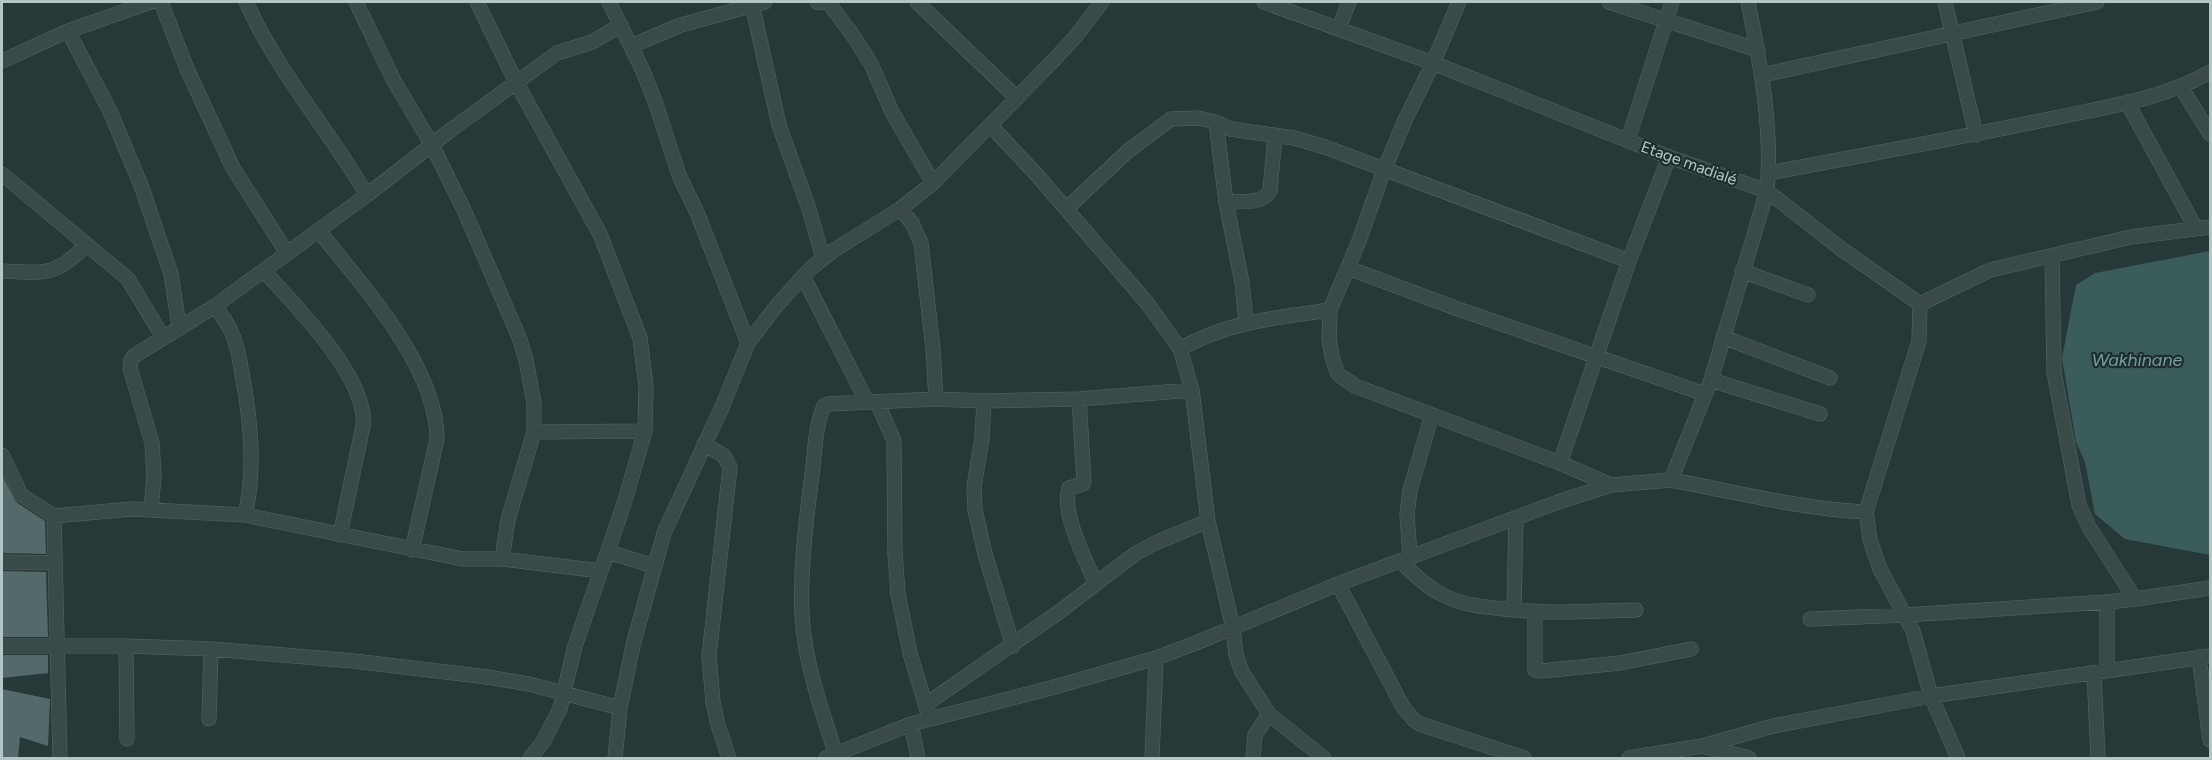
<svg xmlns="http://www.w3.org/2000/svg" width="2212" height="760" font-family="Figtree,sans-serif">
<style>
.water{fill:#3a5c5b}
.building{fill:#546969}
.lines{fill:none;stroke-linecap:round;stroke-linejoin:round}
.minor-casing{stroke:#576767;stroke-width:15}
.minor{stroke:#394a49;stroke-width:14}
.labels{text-anchor:middle;dominant-baseline:central;stroke-width:4.5;stroke-linejoin:round;paint-order:stroke}
.street-label{font-size:16px;fill:#b5c5c5;stroke:#1e2e2e}
.water-label{font-size:18px;font-style:italic;fill:#72a09e;stroke:#1e2e2e}
</style>
<rect width="100%" height="100%" fill="#263938"/>
<path class="water" d="M 2210,251 L 2210,555 L 2125,539 L 2095,514 L 2085,462 L 2076,442 L 2062,358 L 2076,285 L 2095,273 Z"/>
<path class="building" d="M 2,475 L 16,502 L 45,521 L 46,554 L 2,553 Z
M 2,571 L 46,572 L 48,637 L 2,637 Z
M 2,655 L 48,655 L 48,673 L 2,678 Z
M 2,689 L 50,699 L 48,746 L 20,737 L 18,759 L 2,759 Z"/>
<g class="lines">
<g class="minor-casing">
<path id="minor" d="M 161,2 L 187,69 L 233,168 L 287,253
M 246,2 C 277,71 328,129 367,195
M 356,2 L 394,81 L 432,145 L 464,210 L 519,337 L 526,360 L 534,403 L 534,432 L 508,520 L 502,559
M 477,2 L 516,82 L 600,234 L 640,338 L 646,386 L 645,431 L 624,504 L 575,646 L 560,709 L 543,742 L 530,758
M 609,2 L 643,71 L 656,104 L 679,175 L 698,215 L 748,343
M 817,2 L 827,3 L 831,6 L 854,37 L 871,64 L 892,112 L 933,183
M 917,2 L 1017,98
M 1264,2 L 1433,63 L 1669,157 L 1767,191 L 1840,248 L 1920,304 L 1990,270 L 2131,237 L 2210,227
M 1459,2 L 1433,63 L 1406,118 L 1384,170 L 1359,241 L 1330,310 L 1329,339 L 1332,357 L 1338,374 L 1355,386 L 1560,463 L 1611,485
M 1609,2 L 1758,50
M 1945,2 L 1976,135
M 752,4 L 779,125 L 809,209 L 823,258
M 1339,28 L 1349,2
M 68,31 L 110,111 L 142,188 L 171,274 L 179,326
M 631,46 L 681,25 L 765,2
M 2,61 L 68,31 L 151,2
M 1762,75 L 2097,2
M 2181,87 L 2210,134
M 2127,102 L 2195,227
M 1216,122 L 1226,202 L 1242,283 L 1246,322
M 1628,140 L 1672,2
M 1769,173 C 1864,155 1959,138 2054,118 C 2106,107 2164,99 2210,72
M 2,174 L 128,279 L 163,337
M 1226,202 C 1240,201 1261,205 1270,191 L 1275,135
M 900,209 L 912,223 L 921,243 L 933,349 L 936,399
M 1066,209 L 1128,151 L 1171,119 L 1198,118 L 1216,122 L 1230,129 L 1294,138 L 1325,147 L 1629,261
M 318,230 C 361,284 437,366 437,439 L 412,550
M 2052,257 L 2054,372 L 2079,505 L 2089,527 L 2135,599 L 2210,588
M 1348,268 L 1458,309 L 1705,394
M 2,271 C 43,273 56,277 86,245
M 264,271 C 294,304 369,379 363,426 L 340,535
M 1742,271 L 1808,295
M 803,276 L 867,402
M 1920,304 L 1919,341 L 1866,512 L 1870,540 L 1880,569 L 1913,631 L 1931,696 L 1958,758
M 215,306 C 220,313 226,321 230,329 C 237,343 240,359 242,374 C 251,420 256,469 245,515
M 1723,337 L 1830,378
M 1180,349 C 1229,321 1276,318 1330,310
M 1711,380 L 1820,414
M 1079,399 L 1084,481 L 1083,484 L 1069,488 C 1061,513 1086,561 1096,584
M 984,401 L 982,438 L 974,487 L 975,510 L 985,554 L 1013,646
M 877,402 L 894,441 L 895,553 L 898,594 L 910,653 L 928,713
M 534,432 L 645,431
M 704,444 L 724,456 L 730,467 L 709,656 L 713,702 L 718,725 L 729,758
M 2,455 L 21,495 L 54,516 L 132,509 L 245,515 L 463,559 L 502,559 L 601,571
M 1560,463 L 1629,261 L 1669,157
M 1671,480 C 1737,492 1800,509 1866,512
M 151,509 L 154,476 L 152,443 L 130,368 L 131,360 L 134,356 L 215,306 L 367,195 L 452,129 L 557,53 L 592,42 L 621,25
M 54,516 L 60,758
M 1208,521 L 1233,628 L 1236,655 L 1242,672 L 1269,714 L 1324,758
M 608,552 L 654,566
M 1410,557 L 1407,514 L 1410,490 L 1432,415
M 1400,561 C 1413,573 1424,585 1439,593 C 1464,607 1488,607 1515,610 C 1555,614 1596,611 1636,610
M 2,562 L 54,563
M 1338,584 L 1403,707 L 1414,720 L 1420,724 L 1524,758
M 1514,610 L 1516,518
M 1535,613 L 1535,670 L 1541,671 L 1620,663 L 1691,649
M 1810,619 L 1905,615 L 2107,602
M 2,646 L 126,646 L 211,649 L 354,661 L 487,677 L 529,684 L 620,708
M 126,646 L 127,739
M 2199,657 L 2210,740
M 2107,671 L 2107,602 L 2135,599
M 2094,673 L 2098,758
M 925,705 L 1059,612 L 1135,554 L 1155,543 L 1208,521 L 1192,390 L 1180,349 L 1148,304 L 1036,174 L 991,126
M 209,719 L 211,649
M 911,724 L 918,758
M 1702,746 L 1749,758
M 836,754 C 821,709 805,663 802,616 C 800,569 806,521 812,474 C 815,453 815,426 824,406 L 828,404 L 936,399 L 984,401 L 1079,399 L 1192,390
M 615,758 L 620,708 L 633,645 L 664,533 L 722,407 L 748,343 L 778,304 L 811,268 L 834,250 L 900,209 L 933,183 L 1053,61 L 1076,36 L 1102,2
M 826,758 L 911,724 L 1051,688 L 1156,658 L 1196,643 L 1338,584 L 1558,502 L 1611,485 L 1671,480 L 1711,380 L 1767,191 C 1773,128 1760,63 1748,2
M 1152,758 L 1156,658
M 1253,758 L 1255,735 L 1269,714
M 1629,758 L 1702,746 L 1773,726 L 1931,696 L 2210,656"/>
</g>
<use href="#minor" class="minor"/>
</g>
<g class="labels">
<g class="street-label">
<text transform="translate(1689 163) rotate(20)">Etage madialé</text>
</g>
<g class="water-label">
<text x="2137" y="360">Wakhinane</text>
</g>
</g>
<rect width="2212" height="760" fill="none" stroke="#b5c5c5" stroke-width="6"/>
</svg>
